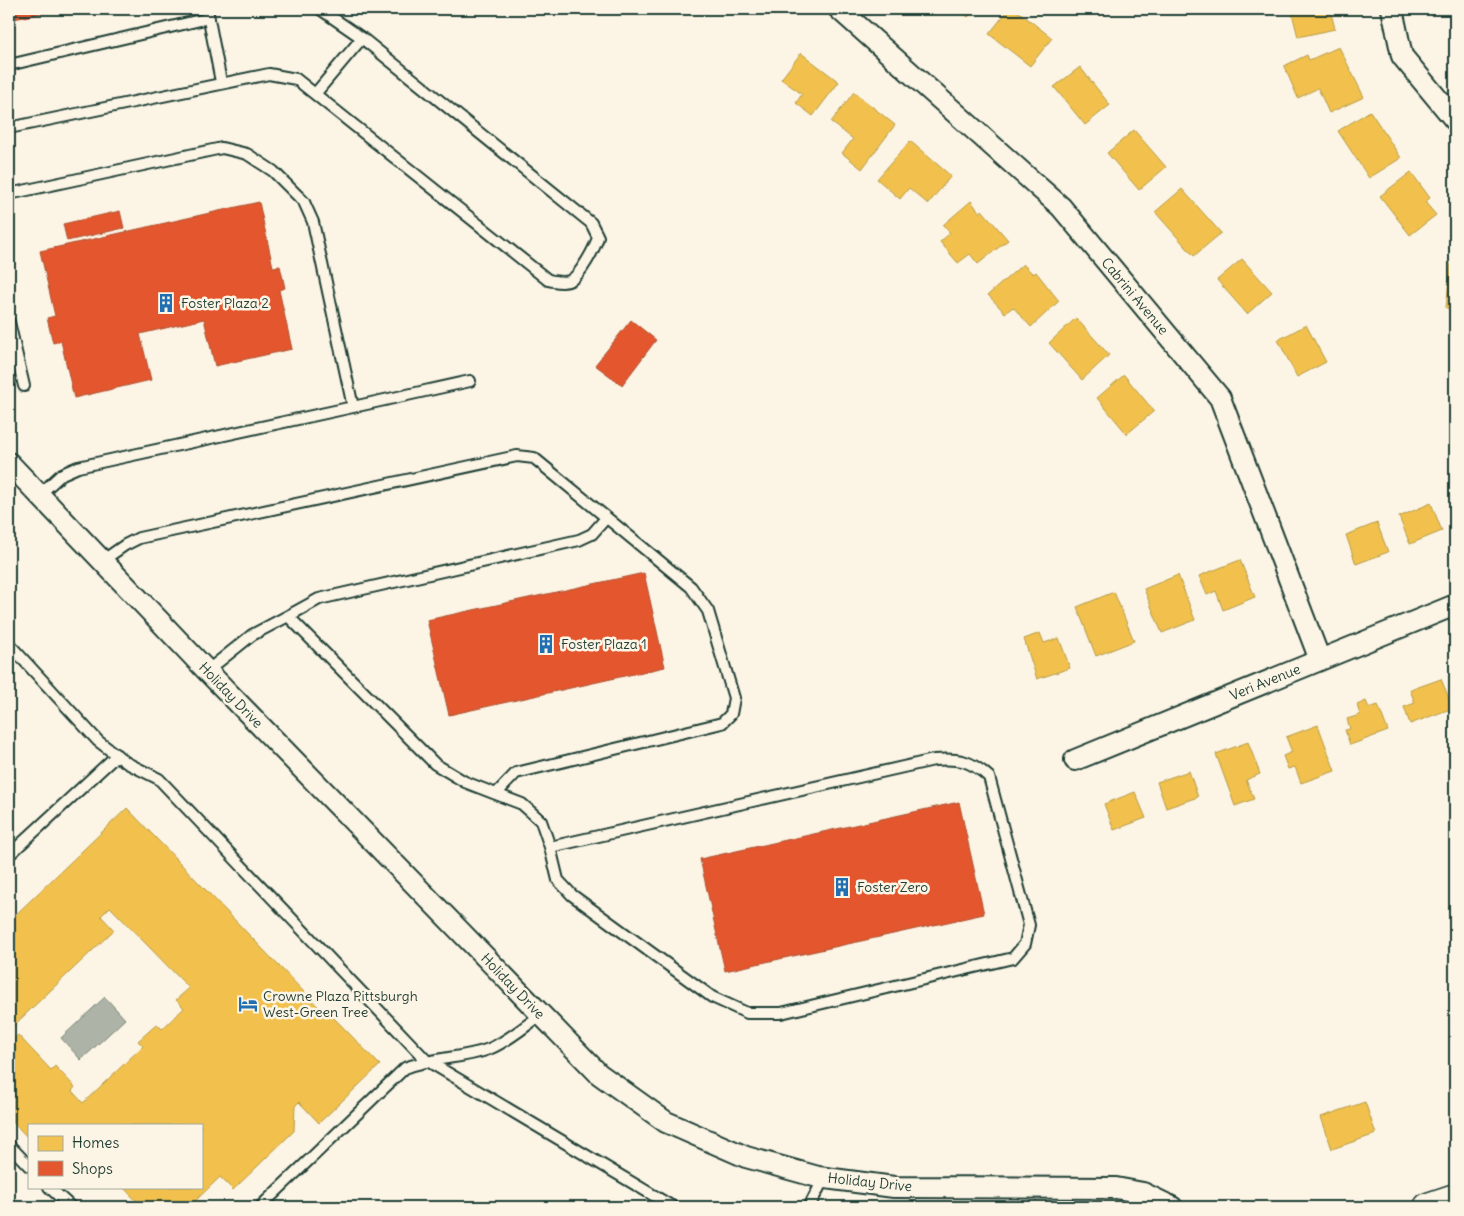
<svg xmlns="http://www.w3.org/2000/svg" width="1464" height="1216" font-family="Delius,sans-serif">
<style>
.water{fill:#aeb3a7;stroke:#758479}
.homes{fill:#f2c14e;stroke:#b39946}
.shops{fill:#e4572e;stroke:#a94f30}
.lines{fill:none;stroke-linecap:round;stroke-linejoin:round}
.lane-casing{stroke:#1f3d34;stroke-width:14}
.street-casing{stroke:#1f3d34;stroke-width:24}
.secondary-casing{stroke:#1f3d34;stroke-width:31}
.lane{stroke:#fcf5e5;stroke-width:10}
.street{stroke:#fcf5e5;stroke-width:20}
.secondary{stroke:#fcf5e5;stroke-width:28}
.labels{text-anchor:middle;dominant-baseline:central;stroke-width:5;stroke-linejoin:round;paint-order:stroke}
.street-label{font-size:14px;fill:#1f3d34;stroke:#fcf5e5}
.poi-label{font-size:14px;fill:#1f3d34;stroke:#fcf5e5;text-anchor:start}
</style>
<rect width="100%" height="100%" fill="#fcf5e5"/>
<filter id="ink" filterUnits="userSpaceOnUse"><feTurbulence type="fractalNoise" baseFrequency=".02" numOctaves="2"/><feDisplacementMap in="SourceGraphic" scale="10" xChannelSelector="R" yChannelSelector="G"/><feConvolveMatrix kernelMatrix="1 2 1 2 8 2 1 2 1" color-interpolation-filters="sRGB"/></filter>
<g filter="url(#ink)">
<path class="water" d="M 105,997 L 125,1019 L 81,1060 L 61,1038 Z"/>
<path class="homes" d="M 958,9 L 975,9 L 968,17 Z
M 1009,9 L 1015,9 L 1052,38 L 1030,66 L 989,34 Z
M 1291,9 L 1330,9 L 1335,29 L 1298,37 Z
M 1339,47 L 1364,97 L 1329,113 L 1318,88 L 1298,98 L 1284,66 L 1307,55 L 1309,60 Z
M 801,53 L 839,82 L 813,116 L 796,103 L 802,94 L 781,79 Z
M 1080,67 L 1110,105 L 1085,125 L 1054,87 Z
M 854,92 L 895,125 L 862,169 L 842,153 L 853,139 L 831,122 Z
M 1370,111 L 1401,158 L 1369,178 L 1338,131 Z
M 1134,130 L 1166,167 L 1139,190 L 1107,153 Z
M 910,141 L 951,176 L 928,204 L 909,188 L 900,199 L 877,179 Z
M 1411,172 L 1430,198 L 1425,202 L 1436,215 L 1410,235 L 1380,196 Z
M 1182,189 L 1221,233 L 1194,256 L 1155,212 Z
M 971,201 L 980,213 L 982,210 L 1008,240 L 978,264 L 970,254 L 958,263 L 940,242 L 950,233 L 943,225 Z
M 1452,254 L 1455,254 L 1455,309 L 1446,308 Z
M 1242,259 L 1272,292 L 1247,314 L 1217,280 Z
M 1023,264 L 1033,274 L 1036,272 L 1059,301 L 1031,327 L 1013,307 L 1005,313 L 988,295 Z
M 1076,318 L 1109,355 L 1082,380 L 1049,343 Z
M 1306,325 L 1326,362 L 1297,377 L 1278,340 Z
M 1124,375 L 1154,411 L 1127,434 L 1097,398 Z
M 1431,503 L 1442,531 L 1410,544 L 1399,517 Z
M 1377,523 L 1388,552 L 1356,564 L 1346,535 Z
M 1240,560 L 1255,597 L 1223,610 L 1216,591 L 1207,595 L 1199,576 Z
M 1178,575 L 1195,620 L 1162,633 L 1144,589 Z
M 1114,592 L 1134,641 L 1096,656 L 1077,607 Z
M 1040,633 L 1044,643 L 1059,638 L 1070,668 L 1037,679 L 1024,639 Z
M 1441,679 L 1453,708 L 1410,724 L 1404,707 L 1415,703 L 1410,690 Z
M 1366,701 L 1369,708 L 1378,705 L 1388,731 L 1350,745 L 1345,730 L 1350,729 L 1347,719 L 1360,715 L 1357,705 Z
M 1318,725 L 1335,771 L 1301,783 L 1295,767 L 1288,769 L 1283,756 L 1292,752 L 1286,737 Z
M 1248,742 L 1260,774 L 1246,780 L 1254,799 L 1235,806 L 1216,754 Z
M 1189,771 L 1198,797 L 1166,808 L 1157,782 Z
M 1135,792 L 1146,818 L 1114,830 L 1104,804 Z
M 127,808 L 329,1018 L 332,1016 L 380,1065 L 319,1123 L 299,1102 L 295,1106 L 294,1131 L 233,1190 L 220,1177 L 189,1207 L 142,1207 L 123,1187 L 201,1187 L 201,1125 L 29,1125 L 29,1139 L 9,1118 L 9,1043 L 18,1035 L 51,1070 L 55,1066 L 75,1087 L 72,1091 L 83,1103 L 143,1046 L 138,1041 L 157,1024 L 162,1029 L 184,1008 L 176,1000 L 189,988 L 110,907 L 101,916 L 114,930 L 9,1030 L 9,921 Z
M 1365,1102 L 1376,1134 L 1332,1149 L 1321,1117 Z"/>
<path class="shops" d="M 9,9 L 62,9 L 14,19 L 13,31 L 9,37 Z
M 259,202 L 273,267 L 280,266 L 285,288 L 279,290 L 292,349 L 215,366 L 204,319 L 140,334 L 151,380 L 74,398 L 61,341 L 53,343 L 47,318 L 55,316 L 40,251 Z
M 120,211 L 124,228 L 67,241 L 63,224 Z
M 631,320 L 656,340 L 622,385 L 595,365 Z
M 644,573 L 665,667 L 449,715 L 427,620 Z
M 959,802 L 984,914 L 725,971 L 700,859 Z"/>
<g class="lines">
<g class="lane-casing">
<path id="lane" d="M 207,9 L 221,82
M 9,65 L 209,18
M 315,94 L 362,38
M 9,128 L 269,74 L 296,79 L 548,280 C 555,281 564,284 571,280 C 581,274 595,248 598,237 L 591,223 L 362,38 L 320,9
M 9,194 L 222,148 L 247,154 L 273,171 L 304,202 L 313,222 L 353,407 L 78,467 L 62,474 L 39,495
M 9,322 L 24,386
M 353,407 L 470,381
M 102,561 L 125,545 L 139,538 L 517,456 L 534,458 L 691,587 L 708,611 L 734,698 L 731,714 L 722,723 L 516,773 L 496,794 L 465,782 L 435,764 L 288,616 L 252,635 L 207,671
M 288,616 L 319,599 L 579,540 L 592,534 L 606,518
M 9,644 L 98,741 L 127,763 L 159,779 L 426,1060 L 673,1207
M 496,794 L 522,804 L 541,821 L 550,847 L 558,880 L 572,895 L 712,997 L 747,1013 L 781,1013 L 1013,958 L 1025,944 L 1029,925 L 989,777 C 970,760 959,758 934,760 L 550,847
M 9,855 L 117,755
M 9,1145 L 29,1166
M 49,1187 L 71,1207
M 260,1207 L 405,1068 C 433,1057 462,1059 489,1049 C 507,1042 525,1026 541,1015
M 809,1207 L 824,1178"/>
</g>
<g class="street-casing">
<path id="street" d="M 839,9 L 1061,207 L 1220,398 L 1320,660
M 1392,9 L 1402,56 L 1455,120
M 9,463 L 210,674 L 599,1074 L 666,1122 L 746,1157 L 818,1177 L 894,1187 L 1116,1188 L 1143,1193 L 1172,1207
M 1075,760 L 1455,605"/>
</g>
<g class="secondary-casing">
<path id="secondary" d="M 1428,1207 L 1455,1198"/>
</g>
<use href="#lane" class="lane"/>
<use href="#street" class="street"/>
<use href="#secondary" class="secondary"/>
</g>
</g>
<defs>
<g id="building-bare" transform="scale(1.5)"><path d="M-4-6H4V6H1V3H-1V6H-4ZM-2.5-4.3h1.7v1.8h-1.7ZM.8-4.3h1.7v1.8H.8ZM-2.5-1h1.7V.8h-1.7ZM.8-1h1.7V.8H.8Z" fill="#1f6fb2" stroke="#fcf5e5" stroke-width="2.5" paint-order="stroke"/></g>
<g id="hotel-bare" transform="scale(1.5)"><path d="M-6-4.5h1.5V1H6V5H4.5V3h-9V5H-6ZM-4 0a1.8 1.8 0 1 1 3.6 0ZM.5 0V-2.5h3Q6-2.5 6 0Z" fill="#1f6fb2" stroke="#fcf5e5" stroke-width="2.5" paint-order="stroke"/></g>
</defs>
<g fill-rule="evenodd">
<use href="#building-bare" x="166" y="303"/>
<use href="#building-bare" x="546" y="644"/>
<use href="#building-bare" x="842" y="887"/>
<use href="#hotel-bare" x="248" y="1004"/>
</g>
<g class="labels">
<g class="street-label">
<text transform="translate(1135 296) rotate(50)">Cabrini Avenue</text>
<text transform="translate(1265 682) rotate(-22)">Veri Avenue</text>
<text transform="translate(231 695) rotate(46)">Holiday Drive</text>
<text transform="translate(513 986) rotate(46)">Holiday Drive</text>
<text transform="translate(870 1182) rotate(6)">Holiday Drive</text>
</g>
<g class="poi-label">
<text x="181" y="303">Foster Plaza 2</text>
<text x="561" y="644">Foster Plaza 1</text>
<text x="857" y="887">Foster Zero</text>
<text x="263" y="996">Crowne Plaza Pittsburgh<tspan x="263" dy="16">West-Green Tree</tspan></text>
</g>
</g>
<rect width="1464" height="1216" fill="none" stroke="#fcf5e5" stroke-width="30"/>
<rect x="15" y="15" width="1434" height="1186" fill="none" stroke="#1f3d34" stroke-width="2" filter="url(#ink)"/>
<rect x="28" y="1124" width="175" height="65" fill="#fcf5e5" stroke="#a4ab9e"/>
<rect x="38" y="1136" width="25" height="15" fill="#f2c14e" stroke="#a4ab9e"/>
<text x="72" y="1148" font-size="15" fill="#1f3d34">Homes</text>
<rect x="38" y="1161" width="25" height="15" fill="#e4572e" stroke="#a4ab9e"/>
<text x="72" y="1174" font-size="15" fill="#1f3d34">Shops</text>
</svg>
